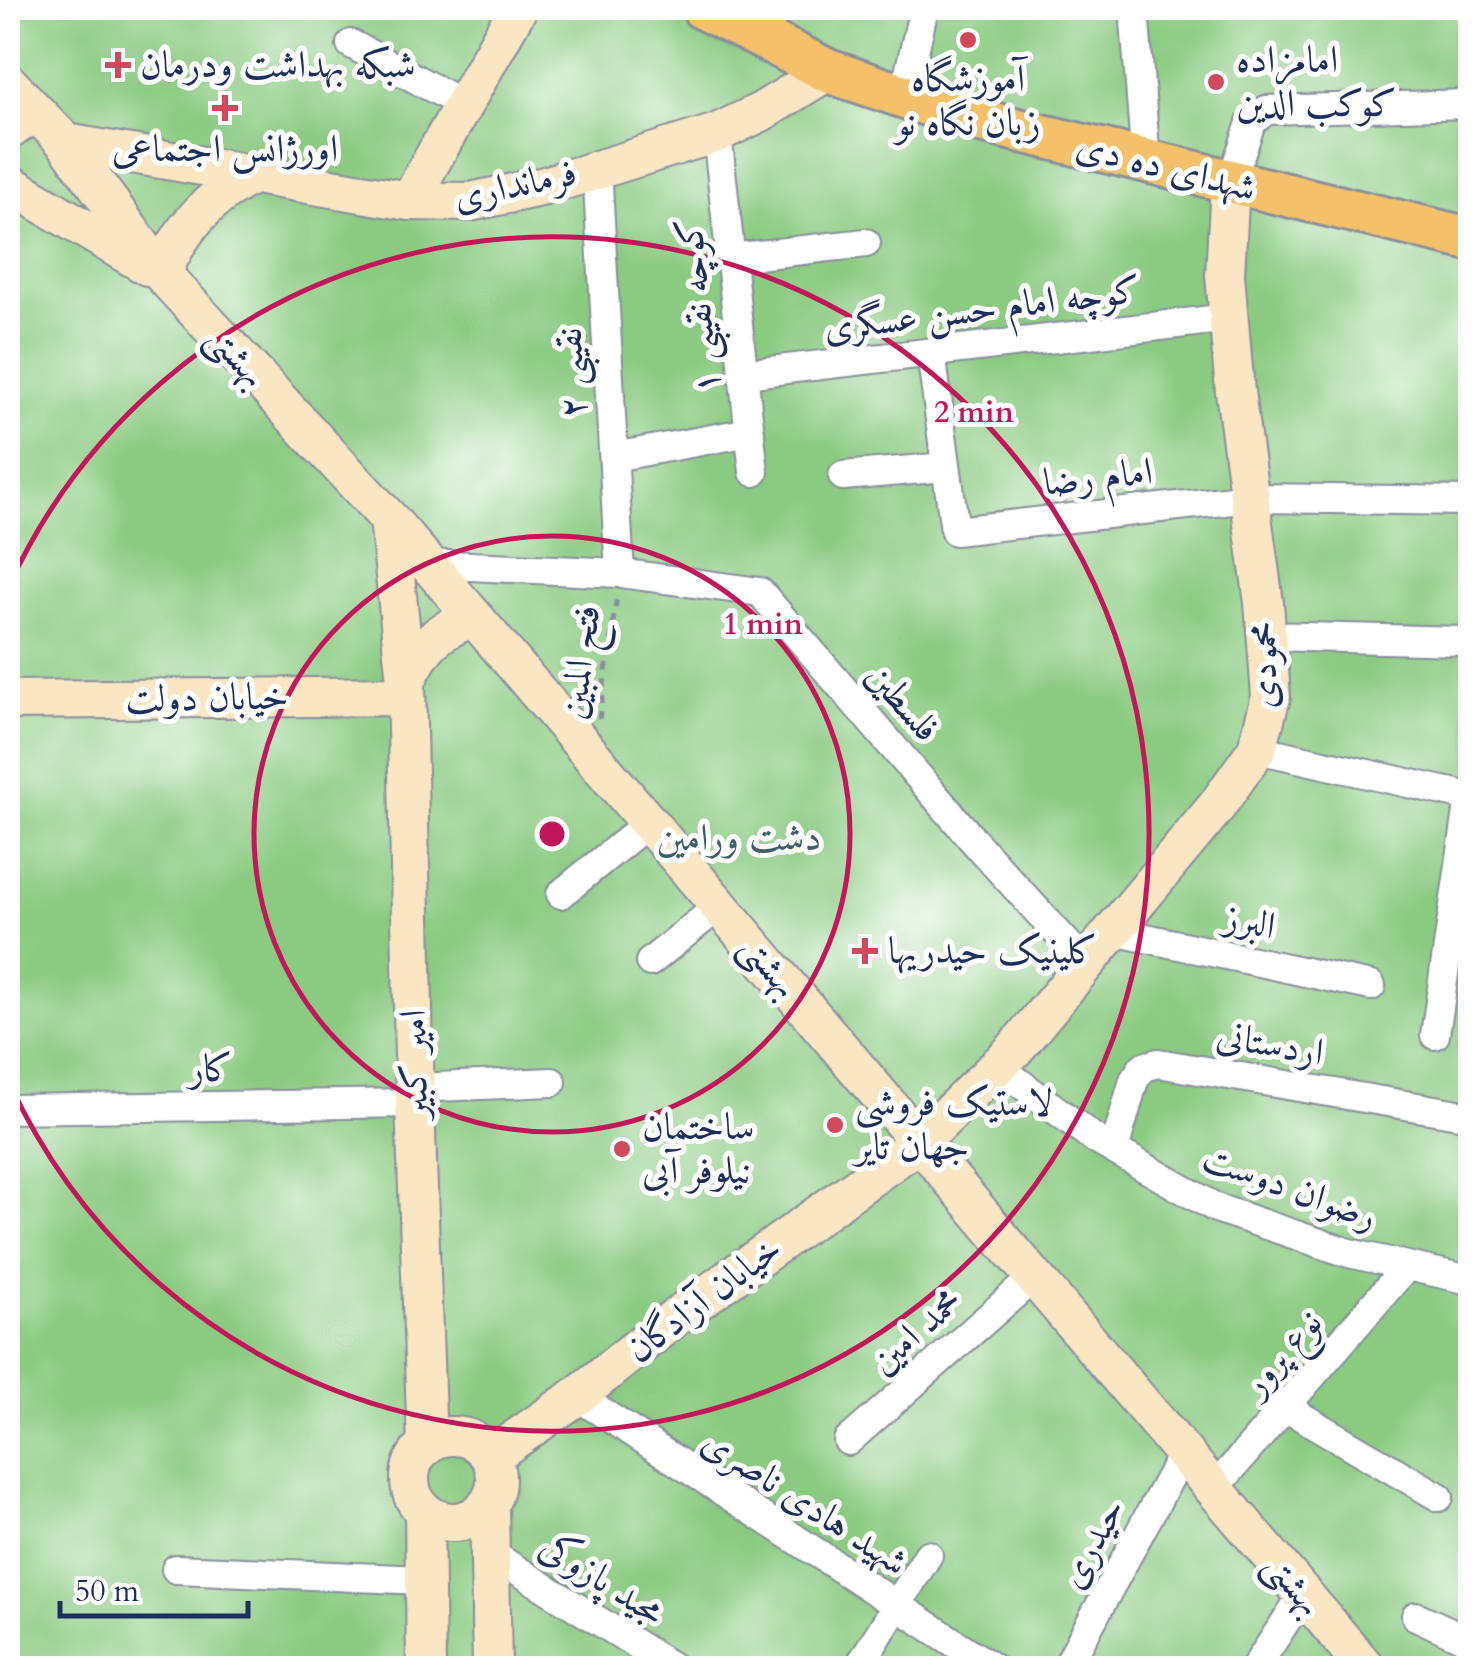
<svg xmlns="http://www.w3.org/2000/svg" width="1478" height="1676" font-family="Cardo,Amiri,serif">
<style>
.green{fill:#8aca81;stroke:#527c70;stroke-width:2.5}
.lines{fill:none;stroke-linecap:round;stroke-linejoin:round}
.street-casing{stroke:#888e9c;stroke-width:32}
.secondary-casing{stroke:#888e9c;stroke-width:42}
.primary-casing{stroke:#888e9c;stroke-width:48}
.path{stroke:#888e9c;stroke-width:5;stroke-dasharray:8 8;stroke-linecap:butt}
.street{stroke:#fff;stroke-width:28}
.secondary{stroke:#fbe6c3;stroke-width:38}
.primary{stroke:#f4c16a;stroke-width:42}
.ring{fill:none;stroke:#c2185b;stroke-width:5}
.poi-dot{fill:#d1495b;stroke:#fff;stroke-width:4}
.labels{text-anchor:middle;dominant-baseline:central;stroke-width:10;stroke-linejoin:round;paint-order:stroke}
.poi-label{font-size:38px;fill:#1b2f5e;stroke:#fff;text-anchor:start}
.street-label{font-size:38px;fill:#1b2f5e;stroke:#fff}
.park-label{font-size:38px;fill:#3c5e68;stroke:#fff}
.centre{fill:#c2185b;stroke:#fff;stroke-width:5}
.ring-label{font-size:30px;text-anchor:middle;font-weight:bold;fill:#c2185b;stroke:#fff;stroke-width:10;stroke-linejoin:round;paint-order:stroke}
</style>
<rect width="100%" height="100%" fill="#fff"/>
<filter id="ink" filterUnits="userSpaceOnUse"><feTurbulence type="fractalNoise" baseFrequency=".01" numOctaves="2"/><feDisplacementMap in="SourceGraphic" scale="20" xChannelSelector="R" yChannelSelector="G"/><feConvolveMatrix kernelMatrix="1 2 1 2 8 2 1 2 1" color-interpolation-filters="sRGB"/></filter>
<filter id="wash" filterUnits="userSpaceOnUse"><feTurbulence type="fractalNoise" baseFrequency=".0048" numOctaves="4" result="noise"/><feDisplacementMap in="SourceGraphic" scale="40" xChannelSelector="R" yChannelSelector="G"/><feGaussianBlur stdDeviation="2.25" result="paint"/><feColorMatrix in="noise" values="0 0 0 0 0 0 0 0 0 0 0 0 0 0 0 0 0 1.4 0 .05"/><feComposite in="paint" operator="in"/></filter>
<g filter="url(#wash)">
<rect width="100%" height="100%" fill="#f4edd9"/>
<path class="green" d="M 8,8 L 1470,8 L 1470,1668 L 8,1668 Z"/>
</g>
<g filter="url(#ink)">
<g class="lines">
<g class="street-casing">
<path id="street" d="M 1134,8 L 1146,162
M 351,44 L 464,105
M 904,95 L 924,8
M 717,133 L 754,472
M 597,168 L 620,573
M 1230,184 L 1251,123 L 1266,110 L 1470,104
M 731,258 L 866,243
M 931,353 L 955,531 L 1250,498 L 1470,501
M 743,374 L 1229,318
M 614,457 L 750,432
M 843,476 L 946,467
M 427,564 L 620,573 L 760,592 L 979,847 L 1086,964
M 1266,636 L 1462,641
M 1257,749 L 1470,797
M 561,894 L 648,823
M 1113,931 L 1371,986
M 650,962 L 719,906
M 1435,1035 L 1470,797
M 997,1066 L 1095,1139 L 1216,1208 L 1349,1253 L 1470,1280
M 414,1088 L 552,1082
M 8,1109 L 415,1103
M 1114,1150 L 1134,1080 L 1143,1067 L 1158,1063 L 1470,1116
M 577,1396 L 993,1668
M 1285,1407 L 1439,1497
M 848,1441 L 1034,1277
M 1214,1489 L 1407,1266
M 490,1553 L 674,1668
M 176,1569 L 423,1580
M 1416,1616 L 1470,1641
M 858,1668 L 928,1555
M 1066,1668 L 1183,1453
M 1255,1668 L 1303,1595"/>
</g>
<g class="secondary-casing">
<path id="secondary" d="M 8,83 L 66,143 L 162,274 L 389,519 L 474,617 L 1366,1668
M 8,131 L 25,119 L 40,117
M 66,143 L 409,201 L 470,202 L 545,186 L 717,133 L 761,112 L 828,71
M 8,183 L 147,266
M 409,201 L 518,8
M 162,274 C 181,227 210,196 256,173
M 389,519 L 406,681 L 415,1103 L 427,1446
M 406,681 C 424,644 435,632 474,617
M 8,700 L 406,696
M410 1479a43 43 0 1 1 86 0a43 43 0 1 1-86 0Z
M 490,1457 L 577,1396 L 673,1319 L 920,1142 L 1013,1051 L 1216,807 L 1257,749 L 1271,697 L 1264,603 L 1235,392 L 1225,275 L 1230,184
M 489,1504 L 492,1668
M 424,1511 L 426,1668"/>
</g>
<g class="primary-casing">
<path id="primary" d="M 703,8 L 828,71 L 968,118 L 1470,239"/>
</g>
<path class="path" d="M 599,719 L 617,596"/>
<use href="#street" class="street"/>
<use href="#secondary" class="secondary"/>
<use href="#primary" class="primary"/>
</g>
</g>
<g class="ring">
<circle cx="552" cy="834" r="298"/>
<path d="M9 586A597 597 0 1 1 9 1082"/>
</g>
<g class="poi-dot">
<circle cx="968" cy="40" r="10"/>
<path d="M113 50h10v10h10v10h-10v10h-10v-10h-10v-10h10z"/>
<circle cx="1216" cy="82" r="10"/>
<path d="M220 93h10v10h10v10h-10v10h-10v-10h-10v-10h10z"/>
<path d="M860 936h10v10h10v10h-10v10h-10v-10h-10v-10h10z"/>
<circle cx="835" cy="1125" r="10"/>
<circle cx="622" cy="1149" r="10"/>
</g>
<g class="labels">
<g class="poi-label">
<text x="1236" y="60">امامزاده<tspan x="1236" dy="44">کوکب الدین</tspan></text>
<text x="140" y="65">شبکه بهداشت ودرمان</text>
<text x="968" y="79" text-anchor="middle">آموزشگاه<tspan x="968" dy="44">زبان نگاه نو</tspan></text>
<text x="225" y="149" text-anchor="middle">اورژانس اجتماعی</text>
<text x="888" y="951">کلینیک حیدریها</text>
<text x="855" y="1103">لاستیک فروشی<tspan x="855" dy="44">جهان تایر</tspan></text>
<text x="642" y="1127">ساختمان<tspan x="642" dy="44">نیلوفر آبی</tspan></text>
</g>
<g class="street-label">
<text transform="translate(1166 167) rotate(14)">شهدای ده دی</text>
<text transform="translate(515 185) rotate(-12)">فرمانداری</text>
<text transform="translate(698 306) rotate(-96)">کوچه نقیبی ۱</text>
<text transform="translate(982 309) rotate(-7)">کوچه امام حسن عسگری</text>
<text transform="translate(237 356) rotate(47)">بهشتی</text>
<text transform="translate(571 373) rotate(-93)">نقیبی ۲</text>
<text transform="translate(1098 477) rotate(-6)">امام رضا</text>
<text transform="translate(580 662) rotate(-82)">فتح المبین</text>
<text transform="translate(1264 665) rotate(-89)">محمودی</text>
<text transform="translate(207 698) rotate(-1)">خیابان دولت</text>
<text transform="translate(903 702) rotate(49)">فلسطین</text>
<text transform="translate(1250 922) rotate(12)">البرز</text>
<text transform="translate(770 966) rotate(50)">بهشتی</text>
<text transform="translate(1270 1044) rotate(10)">اردستانی</text>
<text transform="translate(414 1064) rotate(-91)">امیر کبیر</text>
<text transform="translate(211 1069) rotate(-1)">کار</text>
<text transform="translate(1290 1187) rotate(20)">رضوان دوست</text>
<text transform="translate(704 1299) rotate(-37)">خیابان آزادگان</text>
<text transform="translate(916 1331) rotate(-41)">محمد امین</text>
<text transform="translate(1282 1353) rotate(-49)">نوع پرور</text>
<text transform="translate(805 1502) rotate(33)">شهید هادی ناصری</text>
<text transform="translate(1092 1543) rotate(-61)">حیدری</text>
<text transform="translate(602 1579) rotate(32)">مجید پازوکی</text>
<text transform="translate(1294 1584) rotate(50)">بهشتی</text>
</g>
<g class="park-label">
<text x="739" y="838">دشت ورامین</text>
</g>
</g>
<circle cx="552" cy="834" r="15" class="centre"/>
<g class="ring-label">
<text x="974" y="422">2 min</text>
<text x="763" y="634">1 min</text>
</g>
<rect width="1478" height="1676" fill="none" stroke="#fff" stroke-width="40"/>
<path d="M60 1601v15h188v-15" fill="none" stroke="#1b2f5e" stroke-width="5"/>
<text x="75" y="1601" font-size="30" fill="#1b2f5e" stroke="#ffffff" stroke-width="8" paint-order="stroke">50 m</text>
</svg>
